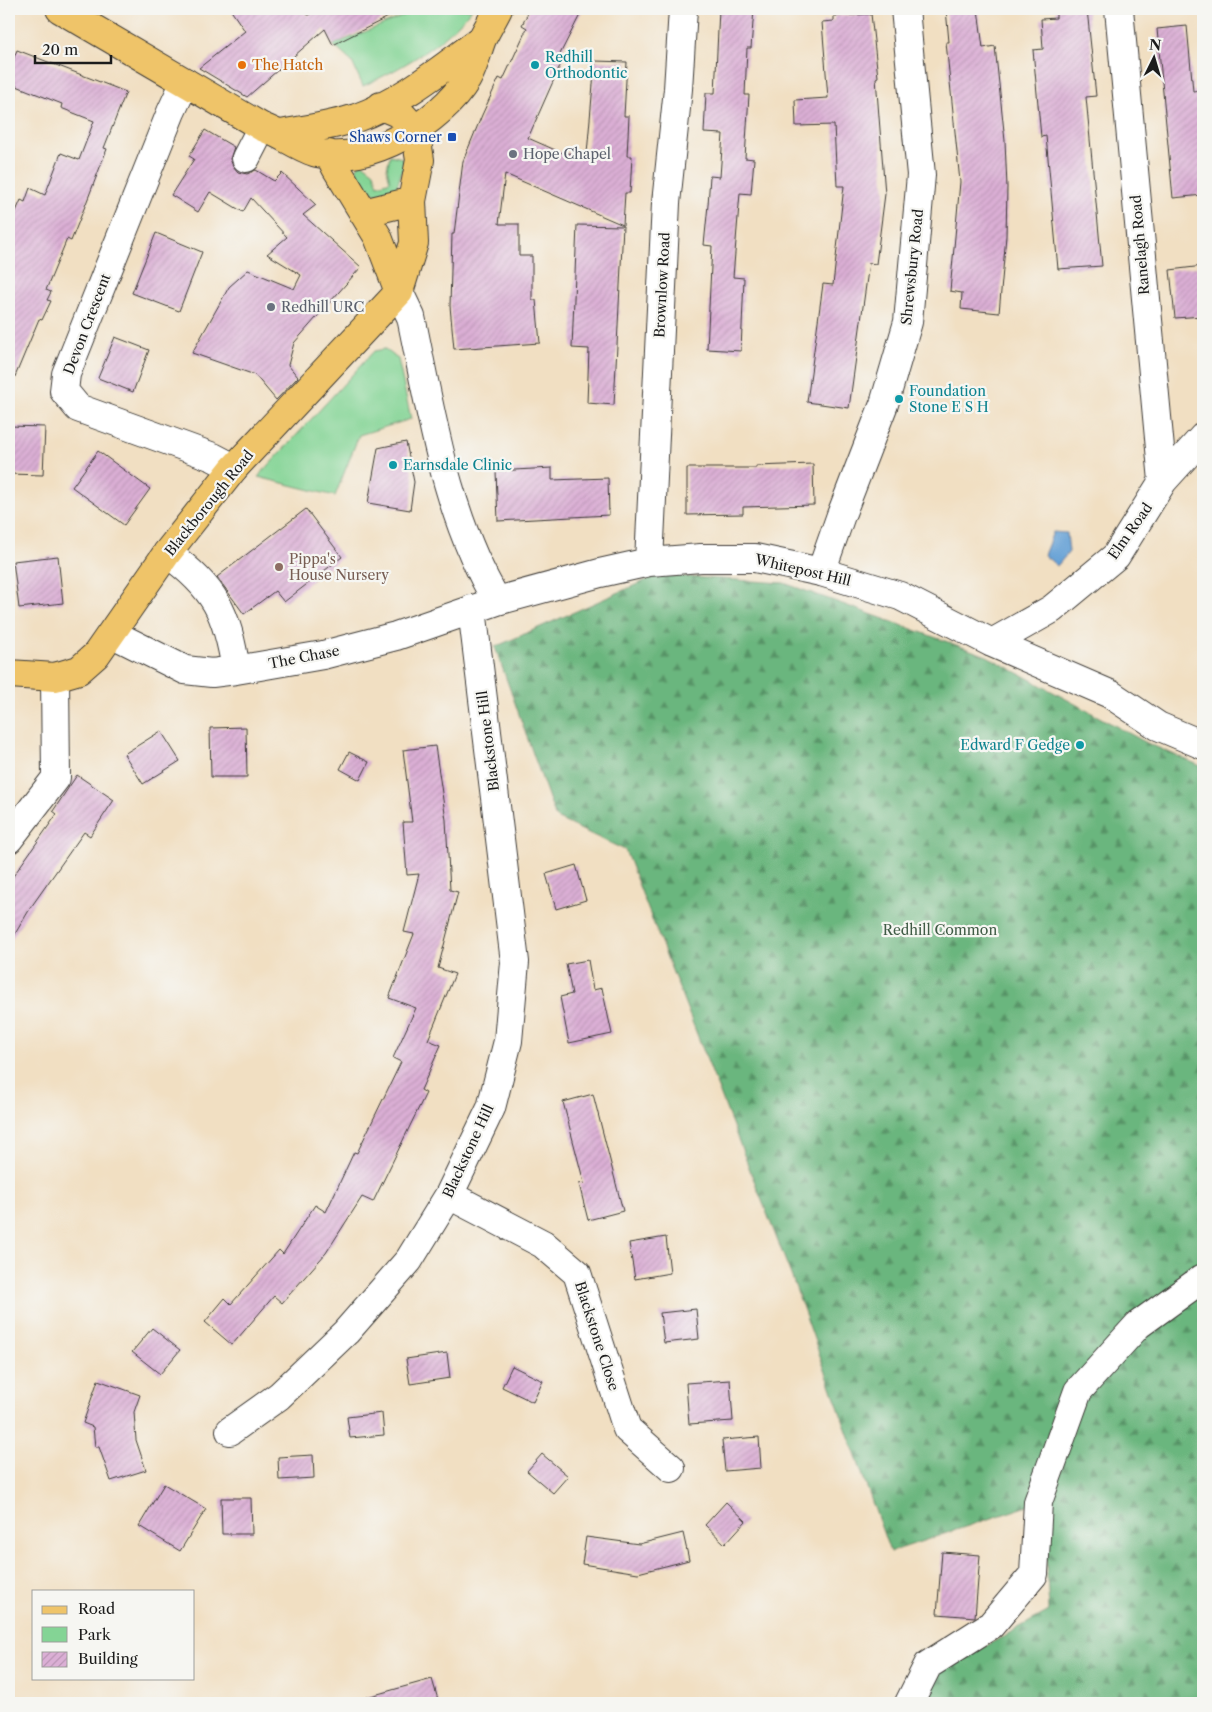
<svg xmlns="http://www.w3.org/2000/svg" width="1212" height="1712" font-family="'Libre Caslon Text',serif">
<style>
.green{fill:#84d495;stroke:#507858}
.forest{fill:url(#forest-firs);stroke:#44694d}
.water{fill:#65a0d5;stroke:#405e78}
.building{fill:url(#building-hatch)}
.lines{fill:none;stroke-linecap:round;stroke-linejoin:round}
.minor-casing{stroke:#3c3935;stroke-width:30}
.major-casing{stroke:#3c3935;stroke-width:30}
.minor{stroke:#fff;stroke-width:28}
.major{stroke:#efc469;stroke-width:28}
.food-dot{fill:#e8710a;stroke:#f6f6f2;stroke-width:2}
.culture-dot{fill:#0f9aa8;stroke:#f6f6f2;stroke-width:2}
.transit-dot{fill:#1a4fb4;stroke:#f6f6f2;stroke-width:2}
.worship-dot{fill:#6b7280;stroke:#f6f6f2;stroke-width:2}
.education-dot{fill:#8d6e63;stroke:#f6f6f2;stroke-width:2}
.labels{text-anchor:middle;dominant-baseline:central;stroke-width:4.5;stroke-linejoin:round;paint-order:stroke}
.culture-label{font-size:14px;fill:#0d838f;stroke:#f6f6f2;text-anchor:start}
.food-label{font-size:14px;fill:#c56008;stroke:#f6f6f2;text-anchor:start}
.transit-label{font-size:14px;fill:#164399;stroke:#f6f6f2;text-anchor:end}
.worship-label{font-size:14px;fill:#5b616d;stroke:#f6f6f2;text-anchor:start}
.street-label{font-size:14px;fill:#1c1c1c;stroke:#f6f6f2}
.education-label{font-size:14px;fill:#785e54;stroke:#f6f6f2;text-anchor:start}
.park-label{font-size:14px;fill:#405c46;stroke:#f6f6f2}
</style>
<defs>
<pattern id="forest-firs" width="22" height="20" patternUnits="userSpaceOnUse" patternTransform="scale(1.25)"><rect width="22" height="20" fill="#6bb67e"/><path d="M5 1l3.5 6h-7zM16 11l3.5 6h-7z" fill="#579366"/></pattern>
<pattern id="building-hatch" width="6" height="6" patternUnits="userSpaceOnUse" patternTransform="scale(1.25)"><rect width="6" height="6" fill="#dbafd5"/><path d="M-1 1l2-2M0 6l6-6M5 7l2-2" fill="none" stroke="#bb96b6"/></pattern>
</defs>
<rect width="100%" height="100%" fill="#f6f6f2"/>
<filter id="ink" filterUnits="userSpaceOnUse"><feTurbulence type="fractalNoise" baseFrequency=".02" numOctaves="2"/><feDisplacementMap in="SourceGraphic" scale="10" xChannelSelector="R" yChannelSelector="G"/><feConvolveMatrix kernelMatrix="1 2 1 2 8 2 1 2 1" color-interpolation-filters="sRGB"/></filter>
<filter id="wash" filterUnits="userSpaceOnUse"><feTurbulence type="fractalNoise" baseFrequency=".0096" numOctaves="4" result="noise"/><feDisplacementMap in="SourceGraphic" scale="20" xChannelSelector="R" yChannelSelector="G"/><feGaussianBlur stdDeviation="1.12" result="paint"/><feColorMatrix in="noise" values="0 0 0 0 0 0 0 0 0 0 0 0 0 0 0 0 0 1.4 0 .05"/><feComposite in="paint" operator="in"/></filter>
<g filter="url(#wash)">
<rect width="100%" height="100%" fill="#f1dfc2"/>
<path class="green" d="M 420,9 L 472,9 C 444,44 404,67 363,86 L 352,62 L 333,45 Z
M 390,155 L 402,158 L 404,165 L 395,192 L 381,197 C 369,191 359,183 356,169 L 361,162 L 374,172 L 378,185 L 390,181 L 387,169 Z
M 385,349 L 398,359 L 411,419 L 359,435 L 335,496 L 258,477 L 374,351 Z"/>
<path class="forest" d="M 658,575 L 784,583 L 987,656 L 1147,743 L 1203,767 L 1203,1703 L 887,1703 L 887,1701 L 1049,1611 L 1043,1501 L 890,1552 L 793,1280 L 625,850 L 556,818 L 495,647 Z"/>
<path class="water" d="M 1053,532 L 1067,533 L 1069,552 L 1057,566 L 1044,555 Z"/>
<g id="blocks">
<path class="building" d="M 230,9 L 302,9 L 308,15 L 316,11 L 315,9 L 404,9 L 333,45 L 325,29 L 247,97 L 199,68 L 245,31 Z
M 530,9 L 583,9 L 558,58 L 563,59 L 528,138 L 562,153 L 587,154 L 595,61 L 627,62 L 624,116 L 629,116 L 627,156 L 632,156 L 630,193 L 625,193 L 623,225 L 505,174 L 499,224 L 519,224 L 519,256 L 532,256 L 532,300 L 536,300 L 540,343 L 454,349 L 450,306 L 452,234 L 454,234 L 463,161 L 482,115 L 499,78 L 503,80 L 527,28 L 522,25 Z
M 719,9 L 754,9 L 751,48 L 747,48 L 745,95 L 749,95 L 745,158 L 754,159 L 751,194 L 740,193 L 733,277 L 744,278 L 741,351 L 707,349 L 712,246 L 704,245 L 708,205 L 710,176 L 720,177 L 723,134 L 704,133 L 706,93 L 715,93 Z
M 946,9 L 978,9 L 983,48 L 995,46 L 1005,141 L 1007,187 L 1006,236 L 999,313 L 961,309 L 962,293 L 950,291 L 960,182 L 946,42 L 949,42 Z
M 1056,9 L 1087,9 L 1096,96 L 1086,97 L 1102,266 L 1058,269 L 1046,136 L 1041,137 L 1033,50 L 1043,49 L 1041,19 L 1056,18 Z
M 871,14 L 878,77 L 876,78 L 885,194 L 876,264 L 869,263 L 849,408 L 807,402 L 823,284 L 833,285 L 844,186 L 837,186 L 834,125 L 796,126 L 795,100 L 828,98 L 822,22 L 834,21 L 834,16 Z
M 1187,26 L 1193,91 L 1203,90 L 1203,195 L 1173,198 L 1157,29 Z
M 17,50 L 126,92 L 104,148 L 107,149 L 87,201 L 71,241 L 67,239 L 46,290 L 51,292 L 47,300 L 51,301 L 42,320 L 39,319 L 9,391 L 9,227 L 21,200 L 25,202 L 30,188 L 45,195 L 61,153 L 79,160 L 94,121 L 61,108 L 62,104 L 9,83 L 9,70 Z
M 205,130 L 234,147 L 230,159 L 233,166 L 238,172 L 247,174 L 256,170 L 274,181 L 282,173 L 316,205 L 303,215 L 361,267 L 294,343 L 288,365 L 298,377 L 276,400 L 255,375 L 192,353 L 229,287 L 248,270 L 294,289 L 301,275 L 267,254 L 287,237 L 251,198 L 243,212 L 210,192 L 198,212 L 171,195 L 194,159 L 189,156 Z
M 577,225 L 623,226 L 614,405 L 587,403 L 589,349 L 572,348 Z
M 156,233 L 202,252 L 179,311 L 132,293 Z
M 1203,266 L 1203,316 L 1175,318 L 1170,270 Z
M 115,337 L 149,350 L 133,392 L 98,378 Z
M 9,426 L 45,427 L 43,475 L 9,474 Z
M 406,442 L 414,482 L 410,510 L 368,503 L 378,448 Z
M 98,451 L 150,489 L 124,525 L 72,487 Z
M 813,464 L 814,505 L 743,507 L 743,514 L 687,515 L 687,468 L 756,468 L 756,466 Z
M 552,468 L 552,480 L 608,478 L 609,515 L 498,521 L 496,471 Z
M 306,509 L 342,557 L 284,602 L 275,591 L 244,614 L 217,577 Z
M 58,556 L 63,603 L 19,608 L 13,561 Z
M 246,727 L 247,777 L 211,777 L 210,728 Z
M 161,731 L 180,761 L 143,784 L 124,754 Z
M 435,746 L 446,820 L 450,890 L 458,892 L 438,968 L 455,974 L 428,1040 L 441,1045 L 421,1090 L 426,1093 L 373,1202 L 362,1197 L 326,1253 L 282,1303 L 274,1296 L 232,1345 L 205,1322 L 225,1298 L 231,1304 L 279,1250 L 283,1254 L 315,1205 L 326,1212 L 354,1152 L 357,1153 L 401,1062 L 393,1058 L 416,1008 L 389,998 L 414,934 L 404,932 L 419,874 L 407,875 L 403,822 L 412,822 L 403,750 Z
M 349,752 L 369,762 L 360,780 L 340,769 Z
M 77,775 L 114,800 L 90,836 L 84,832 L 31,907 L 9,944 L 9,882 L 57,814 L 53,811 Z
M 576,865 L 586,900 L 556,909 L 546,874 Z
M 588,960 L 593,990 L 602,988 L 612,1034 L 569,1043 L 560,997 L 572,994 L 566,964 Z
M 593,1094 L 623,1211 L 588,1220 L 579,1184 L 584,1183 L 563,1102 Z
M 666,1237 L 670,1273 L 635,1279 L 629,1243 Z
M 696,1309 L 699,1339 L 664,1343 L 660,1313 Z
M 152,1328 L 180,1350 L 160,1374 L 132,1352 Z
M 447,1353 L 450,1378 L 410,1384 L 406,1359 Z
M 512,1366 L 543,1381 L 533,1402 L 502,1387 Z
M 98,1380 L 140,1395 L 134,1412 L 136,1440 L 146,1470 L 111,1481 L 99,1447 L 95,1447 L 93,1427 L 83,1423 Z
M 730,1380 L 733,1421 L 689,1424 L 686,1383 Z
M 382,1413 L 384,1435 L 350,1438 L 347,1417 Z
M 759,1437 L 761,1468 L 725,1471 L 722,1440 Z
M 542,1454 L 568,1476 L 553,1493 L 527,1471 Z
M 313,1455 L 314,1478 L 279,1480 L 278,1457 Z
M 164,1484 L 206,1509 L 180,1551 L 139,1526 Z
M 221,1498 L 251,1498 L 252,1534 L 222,1534 Z
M 726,1502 L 746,1521 L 725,1544 L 705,1525 Z
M 683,1533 L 689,1560 L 638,1573 L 582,1564 L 586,1537 L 639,1544 Z
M 942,1552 L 980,1555 L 975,1617 L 937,1614 Z
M 432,1679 L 439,1703 L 368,1703 L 367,1697 Z"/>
</g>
</g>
<g filter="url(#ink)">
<use href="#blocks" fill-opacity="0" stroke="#3c3935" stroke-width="1"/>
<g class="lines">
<g class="minor-casing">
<path id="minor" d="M 1119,9 L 1163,481
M 185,82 L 171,112 L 66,374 L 64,391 L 78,408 L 213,457 L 234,468
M 246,158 L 262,127
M 399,292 L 411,317 C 431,412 446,516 497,601
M 167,553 C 215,588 227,612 236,670
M 649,562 L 666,203 L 678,89 L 683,9
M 821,572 L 841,515 L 884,404 L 908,322 L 921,175 L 905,9
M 113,634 L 185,670 L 212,673 L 236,670 L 323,655 L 396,636 L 497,601 L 600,573 L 649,562 L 701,558 L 755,558 L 821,572 L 900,596 L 992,643 L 1110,694 L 1158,726 L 1203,745
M 992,643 L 1052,609 L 1116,556 L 1163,481 L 1203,437
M 9,839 L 56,778 L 55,677
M 449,1195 L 543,1244 L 577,1273 L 627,1429 L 671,1468
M 230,1431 L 279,1396 L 346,1332 L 409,1260 L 449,1195 L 491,1108 L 508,1041 L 515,962 L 472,609
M 909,1703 L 928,1665 L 991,1625 L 1034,1574 L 1038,1502 L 1078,1391 L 1138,1325 L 1203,1278"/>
</g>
<g class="major-casing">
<path id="major" d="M 60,9 L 262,127 C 280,133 301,149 317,153 C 369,166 441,122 467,79 C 474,67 477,52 482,39 C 487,29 493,19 498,9
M 281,134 C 306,129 332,126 356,118 C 403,101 442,68 482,39
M 329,154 L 336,168 L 378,237 L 399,292
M 363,213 L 412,201
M 9,674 L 55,677 L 79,670 L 96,655 L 167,553 L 234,468 L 399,292 L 414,243 L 412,201 L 420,160 L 415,129 L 402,115 L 381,106"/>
</g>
<use href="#minor" class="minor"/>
<use href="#major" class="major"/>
</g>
</g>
<circle class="food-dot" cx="242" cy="65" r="5"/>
<g class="culture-dot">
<circle cx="535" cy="65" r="5"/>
<circle cx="899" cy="399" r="5"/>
<circle cx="393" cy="465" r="5"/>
<circle cx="1080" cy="745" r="5"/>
</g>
<rect class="transit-dot" x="447" y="132" width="10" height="10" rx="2.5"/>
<g class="worship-dot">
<circle cx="513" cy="154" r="5"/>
<circle cx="271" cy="307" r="5"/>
</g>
<circle class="education-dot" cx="279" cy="567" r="5"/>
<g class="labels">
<g class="culture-label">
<text x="545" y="57">Redhill<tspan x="545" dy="16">Orthodontic</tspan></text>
<text x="909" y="391">Foundation<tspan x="909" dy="16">Stone E S H</tspan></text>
<text x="403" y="465">Earnsdale Clinic</text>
<text x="1070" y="745" text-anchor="end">Edward F Gedge</text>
</g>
<g class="food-label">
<text x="252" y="65">The Hatch</text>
</g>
<g class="transit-label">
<text x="442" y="137">Shaws Corner</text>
</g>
<g class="worship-label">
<text x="523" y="154">Hope Chapel</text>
<text x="281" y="307">Redhill URC</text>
</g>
<g class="street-label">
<text transform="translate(1140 245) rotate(-95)">Ranelagh Road</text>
<text transform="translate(912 267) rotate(-84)">Shrewsbury Road</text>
<text transform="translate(662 285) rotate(-87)">Brownlow Road</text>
<text transform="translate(87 324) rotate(-69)">Devon Crescent</text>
<text transform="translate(209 503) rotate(-51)">Blackborough Road</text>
<text transform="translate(1130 531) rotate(-55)">Elm Road</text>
<text transform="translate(803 570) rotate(13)">Whitepost Hill</text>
<text transform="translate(304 657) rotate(-11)">The Chase</text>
<text transform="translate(488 741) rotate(-97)">Blackstone Hill</text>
<text transform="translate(468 1151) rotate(-65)">Blackstone Hill</text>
<text transform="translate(597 1336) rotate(72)">Blackstone Close</text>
</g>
<g class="education-label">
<text x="289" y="559">Pippa's<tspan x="289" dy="16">House Nursery</tspan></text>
</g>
<g class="park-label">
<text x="940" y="930">Redhill Common</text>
</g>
</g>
<rect width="1212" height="1712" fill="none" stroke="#f6f6f2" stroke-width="30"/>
<rect x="32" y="1590" width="162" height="90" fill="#f6f6f2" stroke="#9f9f9c"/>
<rect x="42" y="1606" width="25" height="8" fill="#efc469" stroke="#9f9f9c"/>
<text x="78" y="1614" font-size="15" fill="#1c1c1c">Road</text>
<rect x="42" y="1627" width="25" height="15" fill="#84d495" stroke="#9f9f9c"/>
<text x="78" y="1640" font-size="15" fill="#1c1c1c">Park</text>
<rect x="42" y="1652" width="25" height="15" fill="url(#building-hatch)" stroke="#9f9f9c"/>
<text x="78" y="1664" font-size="15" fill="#1c1c1c">Building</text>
<g transform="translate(1154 58) rotate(5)" stroke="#f6f6f2" stroke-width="4" paint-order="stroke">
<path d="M0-4L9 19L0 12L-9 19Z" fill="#1c1c1c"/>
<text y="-8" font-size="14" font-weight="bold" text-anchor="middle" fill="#1c1c1c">N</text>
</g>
<path d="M35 55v8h76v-8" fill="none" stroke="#1c1c1c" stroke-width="2.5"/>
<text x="42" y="55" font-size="15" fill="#1c1c1c" stroke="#f6f6f2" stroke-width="4" paint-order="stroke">20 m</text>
</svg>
